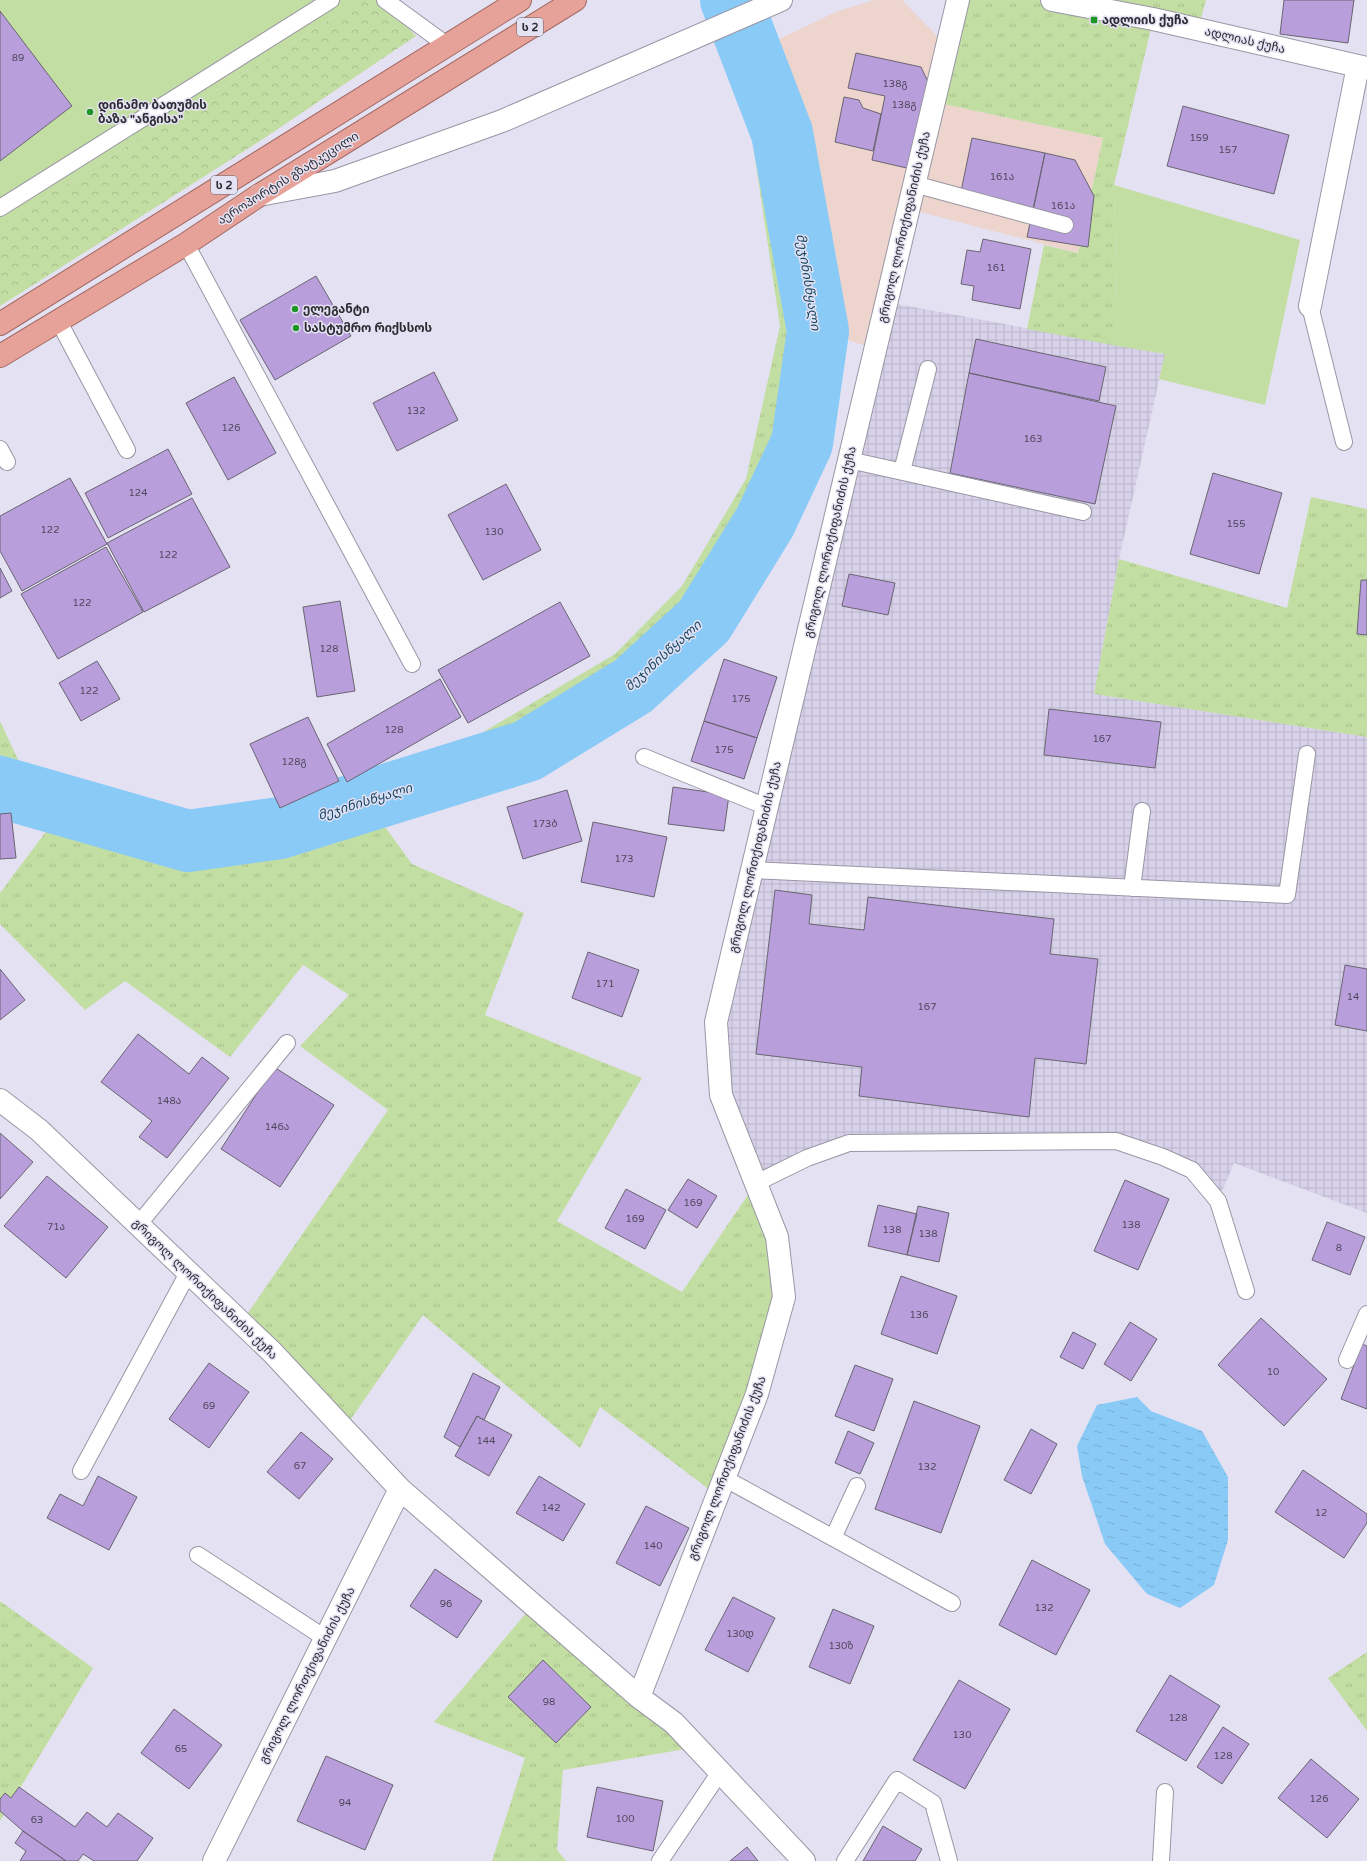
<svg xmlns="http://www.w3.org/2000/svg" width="1367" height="1861" font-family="'Varela Round','Noto Sans Georgian',sans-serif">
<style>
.commercial{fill:#edd4cc}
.industrial{fill:url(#industrial-grid)}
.grass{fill:url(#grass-tufts)}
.forest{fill:url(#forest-crowns)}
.garden{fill:#c3dea2}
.water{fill:url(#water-ripples)}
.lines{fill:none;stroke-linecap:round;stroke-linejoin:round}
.river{stroke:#8acaf7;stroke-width:62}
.building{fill:#b99edc;stroke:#6a6572}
.service-casing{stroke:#9996a5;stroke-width:18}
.minor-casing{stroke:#9996a5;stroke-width:24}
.trunk-casing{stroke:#a16964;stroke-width:24}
.service{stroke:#fff;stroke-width:16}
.minor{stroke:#fff;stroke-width:22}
.trunk{stroke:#e6a298;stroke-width:22}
.poi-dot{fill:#1d9626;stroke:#e4e1f2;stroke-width:1.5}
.labels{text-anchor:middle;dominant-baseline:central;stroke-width:3;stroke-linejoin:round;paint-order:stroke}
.number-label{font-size:10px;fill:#4f485c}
.shield{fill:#e4e1f2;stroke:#63626c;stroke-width:1}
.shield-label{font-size:11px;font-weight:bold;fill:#2c2b32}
.poi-label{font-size:12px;font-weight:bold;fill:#2c2b32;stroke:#e4e1f2;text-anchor:start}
.street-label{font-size:12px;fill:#2c2b32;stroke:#e4e1f2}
.water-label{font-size:13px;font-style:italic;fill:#134563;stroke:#e4e1f2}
</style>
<defs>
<pattern id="industrial-grid" width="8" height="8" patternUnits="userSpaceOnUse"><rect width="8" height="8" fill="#d7d2e9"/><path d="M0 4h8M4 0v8" fill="none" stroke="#b9b4c8"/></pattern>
<pattern id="grass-tufts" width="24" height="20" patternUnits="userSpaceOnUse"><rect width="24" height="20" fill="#c3dea2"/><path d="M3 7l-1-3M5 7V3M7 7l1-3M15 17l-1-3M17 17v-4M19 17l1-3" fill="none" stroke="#a8bf8c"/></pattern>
<pattern id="forest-crowns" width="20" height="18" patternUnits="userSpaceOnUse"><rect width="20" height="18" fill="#c3dea2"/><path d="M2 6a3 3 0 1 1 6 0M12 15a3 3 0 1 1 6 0" fill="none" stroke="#a8bf8c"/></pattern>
<pattern id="water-ripples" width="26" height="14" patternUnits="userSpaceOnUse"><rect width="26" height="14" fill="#8acaf7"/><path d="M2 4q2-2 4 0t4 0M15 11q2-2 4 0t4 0" fill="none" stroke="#77aed4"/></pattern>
</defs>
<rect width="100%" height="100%" fill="#e4e1f2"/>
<path class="commercial" d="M 875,0 L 902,0 L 937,36 L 921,135 L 870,347 L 818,331 L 782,133 L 752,52 L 838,11 Z
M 934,102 L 1103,138 L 1078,253 L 909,209 Z"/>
<path class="industrial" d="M 886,302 L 1165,354 L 1119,559 L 1094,694 L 1367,737 L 1367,1213 L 1234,1163 L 1218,1201 L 1192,1170 L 1116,1141 L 849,1143 L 756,1183 L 721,1095 L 716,1022 Z"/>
<path class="grass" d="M 958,0 L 1206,0 L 1198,29 L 1153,20 L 1114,185 L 1118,346 L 1027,329 L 1044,245 L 1078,253 L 1103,138 L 934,102 Z
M 752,52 L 782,133 L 818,331 L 802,443 L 765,522 L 704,621 L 633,686 L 527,751 L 367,802 L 412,864 L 524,913 L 485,1015 L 642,1078 L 557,1221 L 682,1292 L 756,1183 L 784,1297 L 718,1496 L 600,1407 L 580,1448 L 423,1315 L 344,1429 L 241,1323 L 388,1110 L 300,1046 L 349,995 L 303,965 L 230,1057 L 125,981 L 85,1010 L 0,924 L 0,893 L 77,790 L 188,841 L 280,828 L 367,801 L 615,654 L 682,586 L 746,479 L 780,326 L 748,111 Z
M 1311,497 L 1367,509 L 1367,737 L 1094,694 L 1119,559 L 1287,608 Z
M 0,721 L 20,764 L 0,755 Z
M 0,1601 L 93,1668 L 0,1821 Z
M 533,1605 L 697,1747 L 563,1770 L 557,1850 L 566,1861 L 492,1861 L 525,1758 L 434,1722 Z
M 1367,1652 L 1367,1731 L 1328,1678 Z"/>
<path class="forest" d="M 361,0 L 381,0 L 416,36 L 260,141 L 0,306 L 0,225 Z"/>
<path class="garden" d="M 0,0 L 361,0 L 0,225 Z
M 1114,185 L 1300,240 L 1265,405 L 1159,379 L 1165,354 L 1118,346 Z"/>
<path class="water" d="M 0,755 L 77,790 L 54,822 L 5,806 L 0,806 Z
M 1137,1397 L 1151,1411 L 1202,1431 L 1228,1477 L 1228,1540 L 1214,1585 L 1180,1608 L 1147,1594 L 1105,1544 L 1082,1476 L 1077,1446 L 1097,1405 Z"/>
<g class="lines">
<path class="river" d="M 0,787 L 188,841 L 280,828 L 527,751 L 633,686 L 704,621 L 765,522 L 802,443 L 818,331 L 782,133 L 731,0"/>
</g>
<path class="building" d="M 1284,0 L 1354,0 L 1348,43 L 1280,34 Z
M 0,11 L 72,106 L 0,161 Z
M 856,53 L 921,67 L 929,84 L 911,169 L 872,160 L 885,96 L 848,88 Z
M 844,97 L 859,100 L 863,108 L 881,114 L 873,151 L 835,142 Z
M 1183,106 L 1289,135 L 1274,194 L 1167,166 Z
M 972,138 L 1045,153 L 1032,216 L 959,201 Z
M 1045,153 L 1075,160 L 1094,196 L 1088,247 L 1027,237 Z
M 983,239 L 1031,249 L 1020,309 L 972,300 L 974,286 L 961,284 L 967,250 L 980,252 Z
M 316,276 L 351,336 L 275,380 L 240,320 Z
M 976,339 L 1106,367 L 1099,401 L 969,373 Z
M 434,372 L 458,420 L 397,451 L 373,403 Z
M 969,373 L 1116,406 L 1095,504 L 950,473 Z
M 234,377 L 276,453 L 228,480 L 186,403 Z
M 168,449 L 192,494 L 108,538 L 85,493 Z
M 1213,473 L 1282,493 L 1259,574 L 1190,554 Z
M 70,478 L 107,544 L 22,591 L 0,551 L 0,516 Z
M 506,484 L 541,550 L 483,580 L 448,515 Z
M 192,498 L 230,567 L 144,612 L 107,543 Z
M 106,547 L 143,612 L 58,659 L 21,594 Z
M 0,568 L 12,591 L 0,598 Z
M 849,574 L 895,583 L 888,615 L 842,606 Z
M 1361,580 L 1367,580 L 1367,635 L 1357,634 Z
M 340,601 L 355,691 L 317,697 L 303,607 Z
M 560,602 L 590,656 L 468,723 L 438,670 Z
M 724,659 L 777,677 L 757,738 L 704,721 Z
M 97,661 L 120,699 L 81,721 L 59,683 Z
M 440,679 L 461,717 L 347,782 L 327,744 Z
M 1049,709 L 1161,722 L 1155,768 L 1044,755 Z
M 308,717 L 339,781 L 280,808 L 250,744 Z
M 704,721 L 757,738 L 744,779 L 691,761 Z
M 673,787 L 729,795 L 724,831 L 668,824 Z
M 567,790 L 582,841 L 523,859 L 507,807 Z
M 11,813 L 16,858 L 0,859 L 0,814 Z
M 593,822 L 667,837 L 654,897 L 581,882 Z
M 775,890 L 812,895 L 809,924 L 864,930 L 868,897 L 1054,919 L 1050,954 L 1098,959 L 1086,1064 L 1035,1058 L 1029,1117 L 859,1096 L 862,1067 L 756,1054 Z
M 588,952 L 639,970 L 622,1017 L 572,998 Z
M 1345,965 L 1367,969 L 1367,1031 L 1335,1025 Z
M 0,969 L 25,1000 L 0,1020 Z
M 138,1034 L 189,1074 L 202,1057 L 229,1078 L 167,1158 L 139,1137 L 152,1121 L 101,1082 Z
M 274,1067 L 334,1105 L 280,1187 L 221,1149 Z
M 0,1133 L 33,1162 L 0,1199 Z
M 47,1176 L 108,1227 L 66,1278 L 4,1226 Z
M 688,1179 L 717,1196 L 697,1228 L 668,1210 Z
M 1125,1180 L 1169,1199 L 1138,1270 L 1094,1251 Z
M 626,1189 L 666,1210 L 645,1249 L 605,1228 Z
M 878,1205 L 917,1214 L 907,1255 L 868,1246 Z
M 918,1206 L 949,1213 L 939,1262 L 907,1255 Z
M 1327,1222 L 1365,1237 L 1350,1275 L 1312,1260 Z
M 901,1276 L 957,1296 L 937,1354 L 881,1334 Z
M 1261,1318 L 1327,1379 L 1284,1426 L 1218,1365 Z
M 1130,1322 L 1157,1339 L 1131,1381 L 1104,1364 Z
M 1073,1332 L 1096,1344 L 1083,1369 L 1060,1357 Z
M 1362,1344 L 1367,1346 L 1367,1409 L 1341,1399 Z
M 209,1363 L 249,1392 L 209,1448 L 169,1419 Z
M 855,1365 L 893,1379 L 874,1431 L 835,1416 Z
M 473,1373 L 500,1387 L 484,1420 L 477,1416 L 460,1447 L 444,1437 Z
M 914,1401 L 980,1426 L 941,1533 L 875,1509 Z
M 477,1416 L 512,1435 L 489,1476 L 455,1456 Z
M 1031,1429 L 1057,1444 L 1031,1494 L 1004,1480 Z
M 848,1431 L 874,1443 L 860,1474 L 835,1463 Z
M 301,1432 L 333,1459 L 299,1499 L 267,1472 Z
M 1303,1470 L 1367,1514 L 1367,1523 L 1344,1558 L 1275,1512 Z
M 98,1476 L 137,1497 L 109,1550 L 47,1518 L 60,1494 L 83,1506 Z
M 539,1476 L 585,1504 L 563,1541 L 516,1513 Z
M 646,1506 L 689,1528 L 660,1586 L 616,1563 Z
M 1032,1560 L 1090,1590 L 1056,1655 L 999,1625 Z
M 435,1569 L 482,1601 L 457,1638 L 410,1606 Z
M 733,1597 L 775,1618 L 748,1672 L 705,1650 Z
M 833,1609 L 874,1626 L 850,1684 L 809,1667 Z
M 543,1660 L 591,1707 L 556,1743 L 508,1697 Z
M 1170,1675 L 1220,1706 L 1186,1761 L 1136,1731 Z
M 959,1680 L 1010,1709 L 965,1789 L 913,1760 Z
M 174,1709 L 222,1745 L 189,1789 L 141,1753 Z
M 1223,1727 L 1249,1744 L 1222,1784 L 1197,1767 Z
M 326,1756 L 393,1785 L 365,1850 L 297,1821 Z
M 1311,1759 L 1359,1799 L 1327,1838 L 1278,1798 Z
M 19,1787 L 75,1827 L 87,1812 L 107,1827 L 118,1813 L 153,1838 L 137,1861 L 94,1861 L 83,1854 L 78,1861 L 66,1861 L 23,1831 L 0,1811 L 0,1799 L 5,1793 L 11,1798 Z
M 597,1787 L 663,1801 L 653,1851 L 587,1837 Z
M 883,1826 L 922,1849 L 915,1861 L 863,1861 Z
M 23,1831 L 66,1861 L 20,1861 L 26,1851 L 15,1843 Z
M 747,1847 L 758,1861 L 730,1861 Z"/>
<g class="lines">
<g class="service-casing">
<path id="service" d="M 385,0 L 448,46
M 914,184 L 1065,225
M 0,208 L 331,0
M 186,244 L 412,664
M 1310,306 L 1344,442
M 58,320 L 127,450
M 0,449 L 7,462
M 849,460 L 1083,512
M 902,471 L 928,369
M 644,757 L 767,807
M 752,870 L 1287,895 L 1307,754
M 1132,888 L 1142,811
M 756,1183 L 807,1158 L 849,1143 L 1116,1141 L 1163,1157 L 1192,1170 L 1218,1201 L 1246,1291
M 138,1225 L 287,1043
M 1347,1360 L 1367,1314
M 81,1471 L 188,1273
M 724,1478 L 952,1603
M 833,1538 L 857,1486
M 198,1555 L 325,1638
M 660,1861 L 720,1772
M 845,1861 L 897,1780 L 933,1803 L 949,1861
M 1161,1861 L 1165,1792"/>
</g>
<g class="minor-casing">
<path id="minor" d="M 1052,0 L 1153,19 L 1367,68
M 259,195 L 335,181 L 502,121 L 781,0
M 1310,306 L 1358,66
M 0,1100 L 39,1130 L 272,1352 L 400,1489 L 639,1697 L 674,1723 L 804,1861
M 639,1697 L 757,1394 L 784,1297 L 777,1237 L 721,1095 L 716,1022 L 958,0
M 214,1861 L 400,1489"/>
</g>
<g class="trunk-casing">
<path id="trunk" d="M 0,324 L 520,0
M 0,356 L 186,244 L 258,196 L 575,0"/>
</g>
<use href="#service" class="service"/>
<use href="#minor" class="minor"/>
<use href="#trunk" class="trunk"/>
</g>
<g class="poi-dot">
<rect x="1090" y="16" width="8" height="8" rx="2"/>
<circle cx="90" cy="112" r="4"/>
<circle cx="295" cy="309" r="4"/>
<circle cx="296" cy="328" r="4"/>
</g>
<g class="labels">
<g class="number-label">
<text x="18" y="58">89</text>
<text x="895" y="84">138გ</text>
<text x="904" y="105">138გ</text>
<text x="1199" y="138">159</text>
<text x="1228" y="150">157</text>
<text x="1002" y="177">161ა</text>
<text x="1063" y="206">161ა</text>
<text x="996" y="268">161</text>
<text x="416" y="411">132</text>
<text x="231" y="428">126</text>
<text x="1033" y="439">163</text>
<text x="138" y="493">124</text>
<text x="1236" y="524">155</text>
<text x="50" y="530">122</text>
<text x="494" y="532">130</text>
<text x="168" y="555">122</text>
<text x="82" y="603">122</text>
<text x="329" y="649">128</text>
<text x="89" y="691">122</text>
<text x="741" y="699">175</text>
<text x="394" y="730">128</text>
<text x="1102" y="739">167</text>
<text x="724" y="750">175</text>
<text x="294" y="762">128გ</text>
<text x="545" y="824">173ბ</text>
<text x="624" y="859">173</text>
<text x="605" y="984">171</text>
<text x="1353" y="997">14</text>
<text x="927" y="1007">167</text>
<text x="169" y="1101">148ა</text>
<text x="277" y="1127">146ა</text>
<text x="693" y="1203">169</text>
<text x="635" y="1219">169</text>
<text x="1131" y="1225">138</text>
<text x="56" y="1227">71ა</text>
<text x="892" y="1230">138</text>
<text x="928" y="1234">138</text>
<text x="1339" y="1248">8</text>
<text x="919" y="1315">136</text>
<text x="1273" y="1372">10</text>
<text x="209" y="1406">69</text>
<text x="486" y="1441">144</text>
<text x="300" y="1466">67</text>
<text x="927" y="1467">132</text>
<text x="551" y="1508">142</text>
<text x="1321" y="1513">12</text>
<text x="653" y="1546">140</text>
<text x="446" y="1604">96</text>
<text x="1044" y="1608">132</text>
<text x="740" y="1634">130დ</text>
<text x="841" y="1646">130ზ</text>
<text x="549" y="1702">98</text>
<text x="1178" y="1718">128</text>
<text x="962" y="1735">130</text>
<text x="181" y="1749">65</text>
<text x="1223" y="1756">128</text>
<text x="1319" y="1799">126</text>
<text x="345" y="1803">94</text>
<text x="625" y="1819">100</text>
<text x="37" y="1820">63</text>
</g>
<g class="shield">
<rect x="517" y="18" width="26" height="18" rx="3"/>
<rect x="211" y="176" width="26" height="18" rx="3"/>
</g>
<g class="shield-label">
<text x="530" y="27">ს 2</text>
<text x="224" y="185">ს 2</text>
</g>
<g class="poi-label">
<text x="1102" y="20">ადლიის ქუჩა</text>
<text x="98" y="105">დინამო ბათუმის<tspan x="98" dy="14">ბაზა "ანგისა"</tspan></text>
<text x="303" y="309">ელეგანტი</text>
<text x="304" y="328">სასტუმრო რიქსსოს</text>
</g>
<g class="street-label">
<text transform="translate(1245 40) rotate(13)">ადლიას ქუჩა</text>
<text transform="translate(288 178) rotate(-32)">აეროპორტის გზატკეცილი</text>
<text transform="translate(904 227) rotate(-77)">გრიგოლ ლორთქიფანიძის ქუჩა</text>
<text transform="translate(830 542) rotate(-77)">გრიგოლ ლორთქიფანიძის ქუჩა</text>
<text transform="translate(755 857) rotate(-77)">გრიგოლ ლორთქიფანიძის ქუჩა</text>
<text transform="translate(205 1289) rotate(44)">გრიგოლ ლორთქიფანიძის ქუჩა</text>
<text transform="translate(727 1468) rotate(-69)">გრიგოლ ლორთქიფანიძის ქუჩა</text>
<text transform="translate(307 1675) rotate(-63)">გრიგოლ ლორთქიფანიძის ქუჩა</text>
</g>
<g class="water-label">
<text transform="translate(808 282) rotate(81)">მეჯინისწყალი</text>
<text transform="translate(663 656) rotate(-42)">მეჯინისწყალი</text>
<text transform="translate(365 802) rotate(-17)">მეჯინისწყალი</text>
</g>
</g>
</svg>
